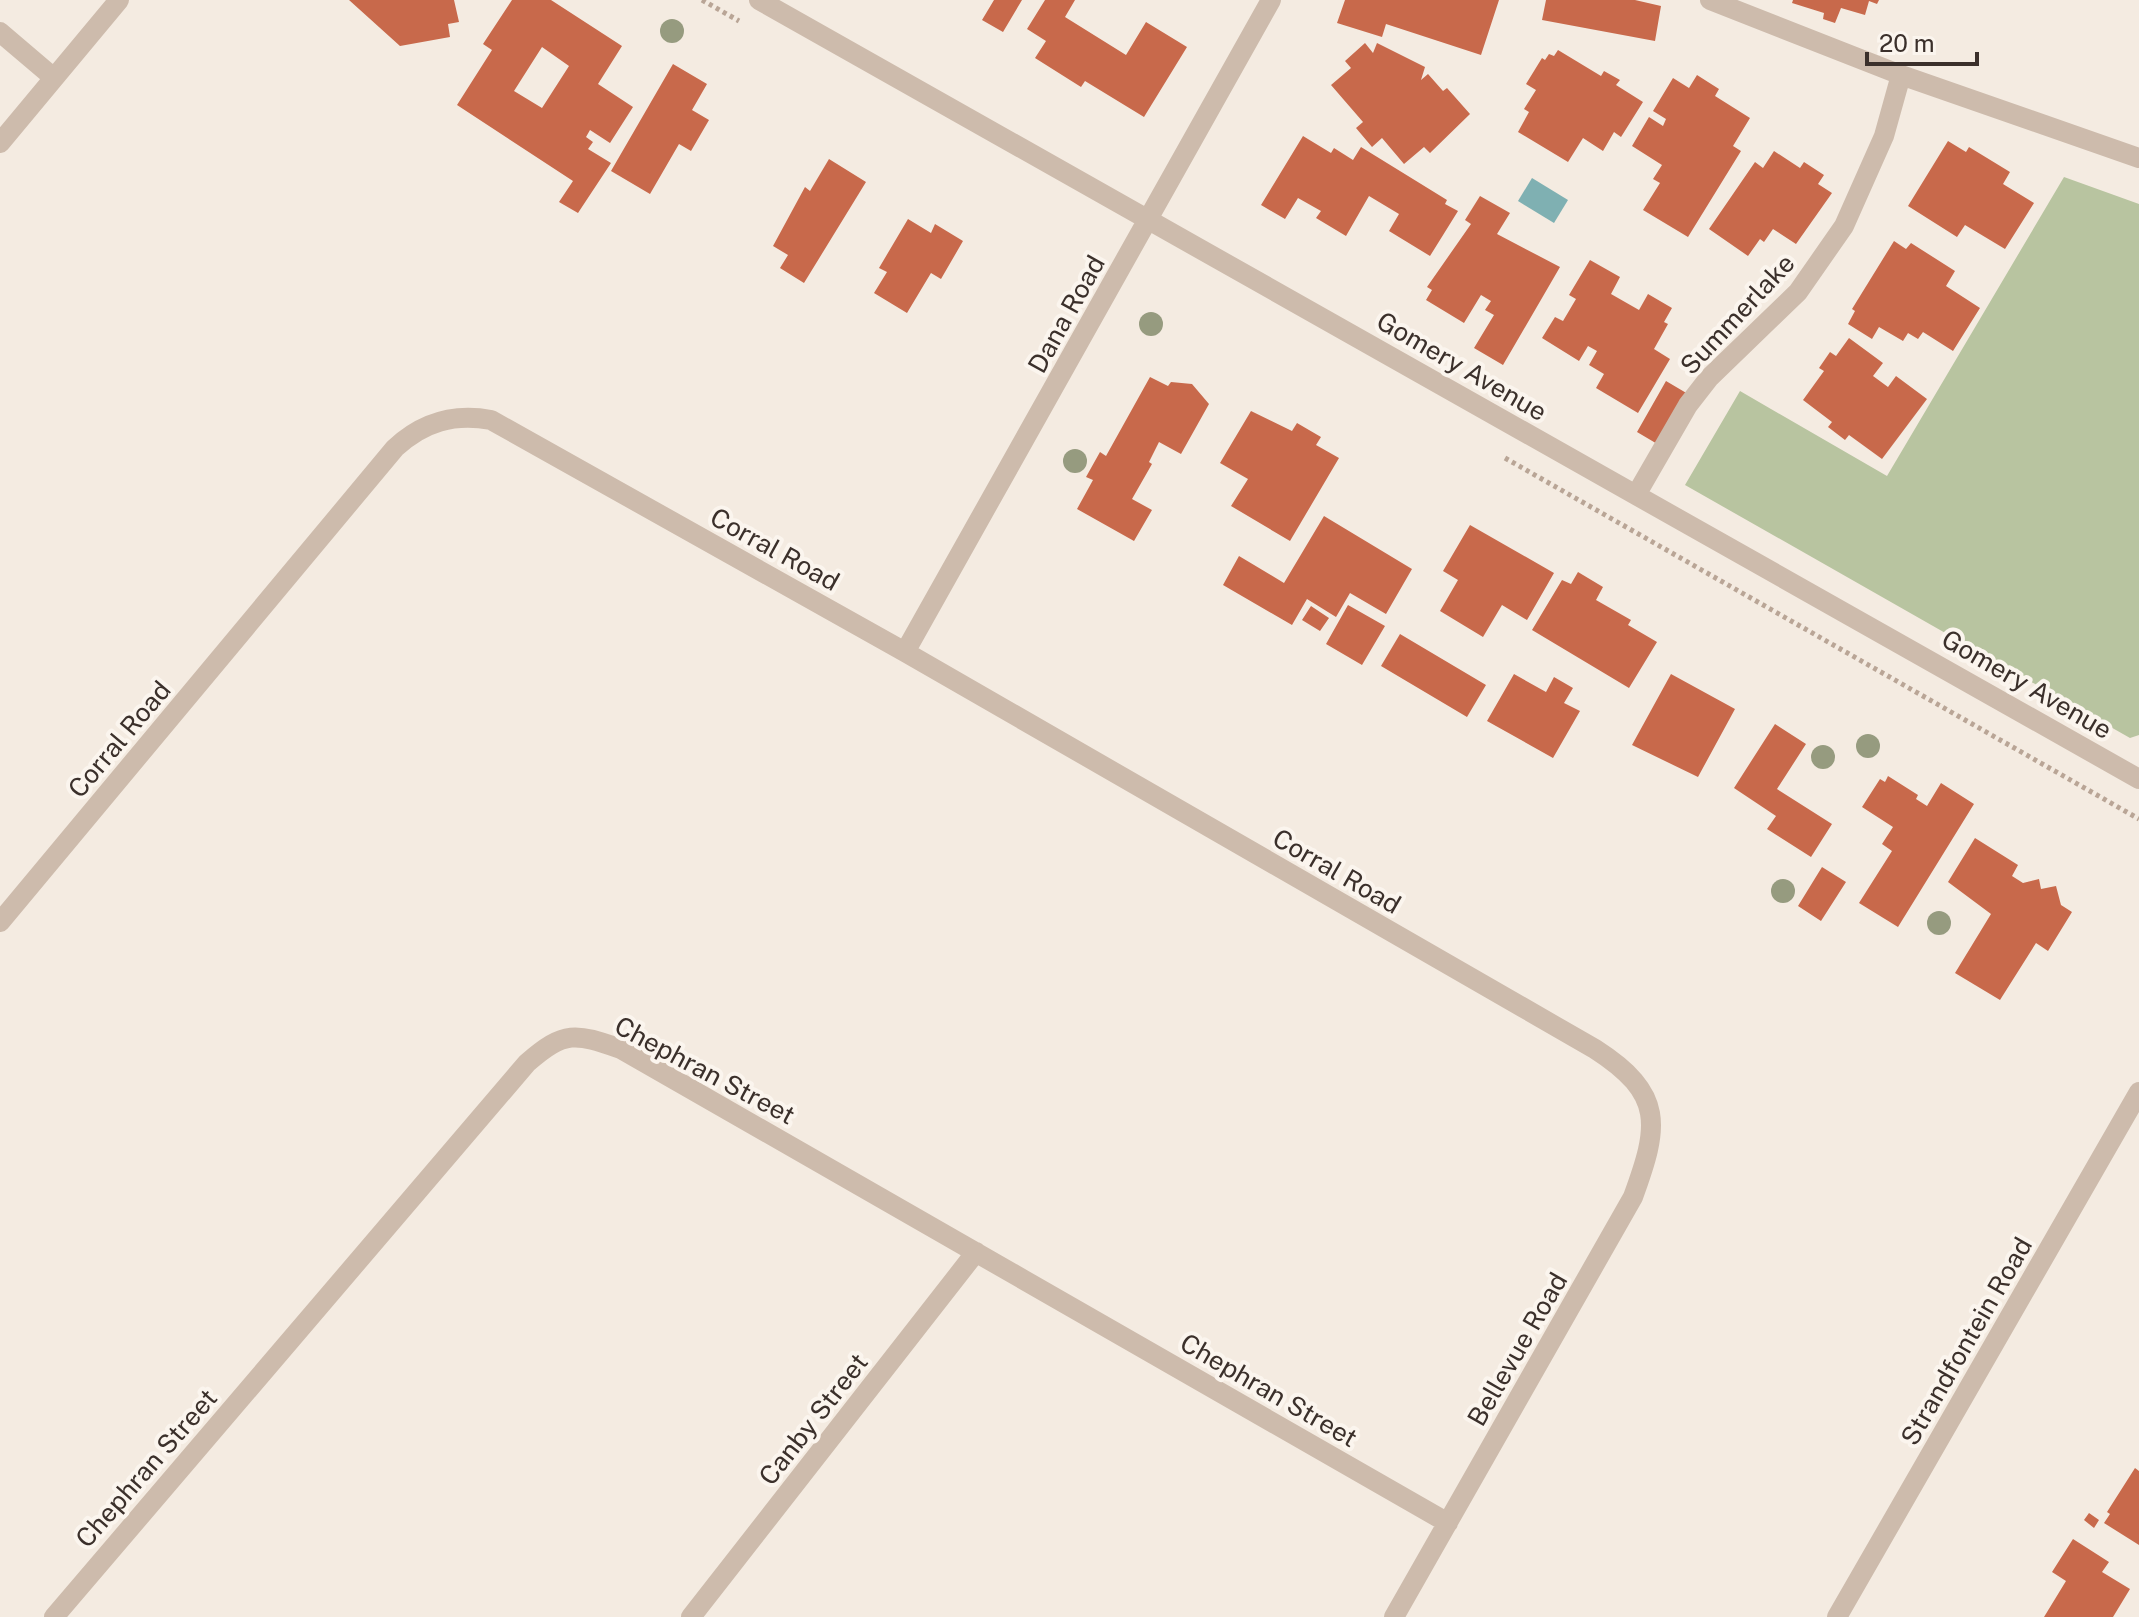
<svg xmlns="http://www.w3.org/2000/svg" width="2139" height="1617" font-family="'Public Sans',sans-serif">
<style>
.green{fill:#b8c4a0}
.water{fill:#7fb0b2}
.building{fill:#c8694b;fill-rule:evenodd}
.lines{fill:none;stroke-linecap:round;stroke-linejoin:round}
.path{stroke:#b9a596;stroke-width:5;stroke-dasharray:4 4;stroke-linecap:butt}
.minor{stroke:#cdbbac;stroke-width:20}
.tree{fill:#969b7f}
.labels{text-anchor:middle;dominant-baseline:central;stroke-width:8;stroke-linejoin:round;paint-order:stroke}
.street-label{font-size:26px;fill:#3b302b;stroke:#fbf5ee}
</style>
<rect width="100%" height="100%" fill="#f4ebe1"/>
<path class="green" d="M 2064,177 L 2139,204 L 2139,735 L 2130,738 L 1685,485 L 1740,391 L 1887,476 Z"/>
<path class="water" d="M 1532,178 L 1568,200 L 1554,223 L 1518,201 Z"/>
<path class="building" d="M 349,0 L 454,0 L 459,22 L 448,24 L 450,37 L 400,46 Z
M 512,0 L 551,0 L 622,46 L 598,84 L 633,107 L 610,143 L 590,130 L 586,137 L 593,142 L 588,149 L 611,163 L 578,213 L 559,202 L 573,181 L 457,105 L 492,50 L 483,44 ZM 542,47 L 569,66 L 542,108 L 514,91 Z
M 994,0 L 1022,0 L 1003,32 L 982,20 Z
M 1045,0 L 1075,0 L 1065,17 L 1126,55 L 1146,22 L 1187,47 L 1144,117 L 1085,81 L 1081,87 L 1035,58 L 1046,41 L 1027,29 Z
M 1345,0 L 1499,0 L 1481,55 L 1386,24 L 1382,37 L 1337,23 Z
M 1546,0 L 1635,0 L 1661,6 L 1655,41 L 1542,20 Z
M 1793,0 L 1879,0 L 1877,4 L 1869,1 L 1865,15 L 1841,8 L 1835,23 L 1823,19 L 1824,13 L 1792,3 Z
M 1365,43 L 1373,53 L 1377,43 L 1425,67 L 1421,80 L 1428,74 L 1443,91 L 1447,88 L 1470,114 L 1430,153 L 1424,147 L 1404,164 L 1382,138 L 1372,147 L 1356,128 L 1363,122 L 1331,85 L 1351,68 L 1345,61 Z
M 1558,50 L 1601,76 L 1604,71 L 1620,80 L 1616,85 L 1643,102 L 1621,137 L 1614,132 L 1603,151 L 1583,138 L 1568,162 L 1518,132 L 1529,112 L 1524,109 L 1536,90 L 1526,84 L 1542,58 L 1545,60 L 1549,54 L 1554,56 Z
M 673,64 L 707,84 L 692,110 L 709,120 L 691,151 L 679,144 L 650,194 L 611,171 Z
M 1697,75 L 1719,89 L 1715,96 L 1750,118 L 1733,146 L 1741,151 L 1688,237 L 1643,210 L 1660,183 L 1653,179 L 1662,165 L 1632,146 L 1649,117 L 1663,126 L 1666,119 L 1653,111 L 1673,78 L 1689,88 Z
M 1303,136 L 1331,153 L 1334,148 L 1353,160 L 1361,147 L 1447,200 L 1445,204 L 1458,211 L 1430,256 L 1389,231 L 1399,214 L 1369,196 L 1346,236 L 1316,218 L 1321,211 L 1298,198 L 1285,219 L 1261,205 Z
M 1948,141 L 1966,152 L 1969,147 L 2010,172 L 2003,184 L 2034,203 L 2005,249 L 1965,225 L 1957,237 L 1908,206 Z
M 1774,151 L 1800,168 L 1804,162 L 1824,175 L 1818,184 L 1832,193 L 1796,244 L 1773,229 L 1764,242 L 1760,239 L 1748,256 L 1709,229 L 1755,162 L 1763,168 Z
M 829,159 L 866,182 L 804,283 L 780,268 L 788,255 L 773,246 L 805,187 L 810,191 Z
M 1480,196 L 1510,213 L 1497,234 L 1560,267 L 1503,365 L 1474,348 L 1494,315 L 1485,310 L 1491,301 L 1481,295 L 1464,323 L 1426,300 L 1432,290 L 1427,287 L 1471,224 L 1465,220 Z
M 908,219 L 931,233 L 935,224 L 963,241 L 941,279 L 931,273 L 907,313 L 874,293 L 887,272 L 879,268 Z
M 1894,241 L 1906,249 L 1911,243 L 1955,271 L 1946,286 L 1980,308 L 1953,351 L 1923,332 L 1918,339 L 1908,333 L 1903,341 L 1879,327 L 1872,339 L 1848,324 L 1855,311 L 1852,309 Z
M 1590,260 L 1620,277 L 1611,294 L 1639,310 L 1648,294 L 1672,308 L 1664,322 L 1668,324 L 1654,349 L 1670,359 L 1638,413 L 1596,388 L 1604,374 L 1589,365 L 1597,351 L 1588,346 L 1579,361 L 1542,338 L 1555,317 L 1563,321 L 1576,299 L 1569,295 Z
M 1849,338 L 1883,363 L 1873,376 L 1888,387 L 1896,376 L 1927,399 L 1882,459 L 1849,435 L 1845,440 L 1828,427 L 1832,422 L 1803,400 L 1824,371 L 1819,368 L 1830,352 L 1836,356 Z
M 1150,377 L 1168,386 L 1171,382 L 1192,384 L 1209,404 L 1181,454 L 1159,442 L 1149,462 L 1152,464 L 1132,499 L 1152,510 L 1134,541 L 1077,509 L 1093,480 L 1086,477 L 1100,452 L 1106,456 Z
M 1666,381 L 1688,394 L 1659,445 L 1637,432 Z
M 1251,411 L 1292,431 L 1297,423 L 1321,437 L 1316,445 L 1339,458 L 1290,541 L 1231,506 L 1248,479 L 1220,463 Z
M 1324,516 L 1412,569 L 1386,614 L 1350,593 L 1336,617 L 1307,599 L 1292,625 L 1223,585 L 1239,556 L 1284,583 Z
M 1470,525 L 1554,573 L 1527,620 L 1502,605 L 1483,637 L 1440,611 L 1458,580 L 1443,571 Z
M 1578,572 L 1603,587 L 1596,600 L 1631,620 L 1628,625 L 1657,642 L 1629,688 L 1532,630 L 1562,580 L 1571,584 Z
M 1348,605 L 1385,626 L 1362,665 L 1326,644 Z
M 1311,606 L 1329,618 L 1320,631 L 1302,620 Z
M 1400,634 L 1486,685 L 1467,717 L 1381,666 Z
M 1514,674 L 1546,692 L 1554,677 L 1573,688 L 1564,703 L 1580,711 L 1553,758 L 1487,721 Z
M 1671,674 L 1735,709 L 1698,777 L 1632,745 Z
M 1775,724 L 1806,744 L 1777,789 L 1832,824 L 1811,857 L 1767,829 L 1776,816 L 1734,788 Z
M 1888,776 L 1918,795 L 1916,799 L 1927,806 L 1941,783 L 1974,804 L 1898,927 L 1859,903 L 1892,851 L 1882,844 L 1893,827 L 1862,807 L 1880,779 L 1885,782 Z
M 1975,838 L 2018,865 L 2012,876 L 2023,883 L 2039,879 L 2041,889 L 2056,886 L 2061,905 L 2072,912 L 2048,951 L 2036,943 L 2000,1000 L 1955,973 L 1991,914 L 1948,882 Z
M 1822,867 L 1846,882 L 1821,921 L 1798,906 Z
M 2135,1468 L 2139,1471 L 2139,1545 L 2104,1523 L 2110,1514 L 2107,1512 Z
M 2089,1513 L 2099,1520 L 2094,1528 L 2084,1520 Z
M 2073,1539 L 2109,1562 L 2102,1572 L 2130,1589 L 2113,1617 L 2044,1617 L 2066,1581 L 2052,1572 Z"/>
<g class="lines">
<path class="path" d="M 702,0 L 739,21
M 1505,458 L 2139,819"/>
<path class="minor" d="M 759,0 L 2139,779
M 1710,0 L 1901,75 L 2139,158
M 0,32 L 54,78
M 0,143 L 119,0
M 1636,495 L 1688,405 L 1709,378 L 1798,292 L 1844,226 L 1884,136 L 1901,75
M 905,652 L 1271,0
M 0,922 L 395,448 C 423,422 454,413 491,420 L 905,652 L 1595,1049 C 1665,1094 1659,1126 1633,1197 L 1394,1617
M 54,1617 L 527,1063 C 565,1030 575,1033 621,1049 L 1448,1523
M 691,1617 L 976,1252
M 1837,1617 L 2139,1092"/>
</g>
<g class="tree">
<circle cx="672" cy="31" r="12"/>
<circle cx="1151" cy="324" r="12"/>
<circle cx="1075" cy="461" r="12"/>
<circle cx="1868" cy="746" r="12"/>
<circle cx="1823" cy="757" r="12"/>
<circle cx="1783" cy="891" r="12"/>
<circle cx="1939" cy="923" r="12"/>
</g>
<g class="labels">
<g class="street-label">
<text transform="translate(1066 314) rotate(-61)">Dana Road</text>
<text transform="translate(1737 314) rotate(-47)">Summerlake</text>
<text transform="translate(1462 366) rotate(30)">Gomery Avenue</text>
<text transform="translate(775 549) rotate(29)">Corral Road</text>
<text transform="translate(2027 684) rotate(30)">Gomery Avenue</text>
<text transform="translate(119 739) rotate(-50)">Corral Road</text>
<text transform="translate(1337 871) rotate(30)">Corral Road</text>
<text transform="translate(705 1070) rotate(28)">Chephran Street</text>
<text transform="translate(1966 1341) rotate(-60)">Strandfontein Road</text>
<text transform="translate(1517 1349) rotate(-60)">Bellevue Road</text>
<text transform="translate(1269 1390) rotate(30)">Chephran Street</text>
<text transform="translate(813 1419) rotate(-52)">Canby Street</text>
<text transform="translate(146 1468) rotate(-49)">Chephran Street</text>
</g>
</g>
<path d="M1867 52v12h110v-12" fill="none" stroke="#3b302b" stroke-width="4"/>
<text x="1879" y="52" font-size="24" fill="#3b302b" stroke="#fbf5ee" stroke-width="6" paint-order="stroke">20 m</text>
</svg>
